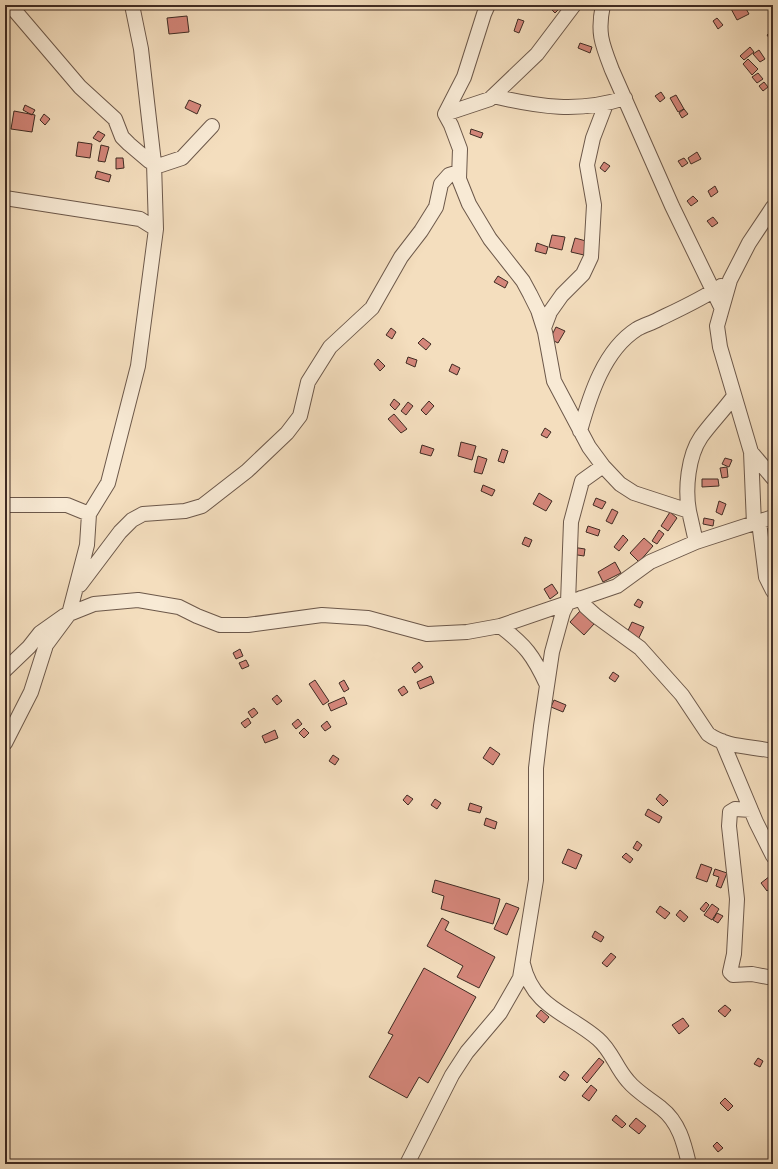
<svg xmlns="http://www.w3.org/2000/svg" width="778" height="1169" font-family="'Gentium Book Plus',serif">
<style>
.building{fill:#d4867a;stroke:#3f2b23}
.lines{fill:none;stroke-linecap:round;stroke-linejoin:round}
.minor-casing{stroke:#6c584a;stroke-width:16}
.minor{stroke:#f8ead5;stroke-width:14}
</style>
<rect width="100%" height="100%" fill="#f4debe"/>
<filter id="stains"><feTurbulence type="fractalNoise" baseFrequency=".005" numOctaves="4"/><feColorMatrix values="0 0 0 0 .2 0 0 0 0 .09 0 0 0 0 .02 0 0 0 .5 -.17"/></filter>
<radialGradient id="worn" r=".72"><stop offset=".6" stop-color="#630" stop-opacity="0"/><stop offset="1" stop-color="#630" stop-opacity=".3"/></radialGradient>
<path class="building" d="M 549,5 L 558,5 L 561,7 L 555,13 L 548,6 Z
M 729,5 L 744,5 L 749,14 L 737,20 Z
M 187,16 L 189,32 L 169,34 L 167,18 Z
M 717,18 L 723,25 L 718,29 L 713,21 Z
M 518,19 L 524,21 L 519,33 L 514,31 Z
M 773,30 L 773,41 L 772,42 L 767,35 Z
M 580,43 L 592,47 L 590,53 L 578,48 Z
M 750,47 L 754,52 L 744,60 L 740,56 Z
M 759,50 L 765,59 L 760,62 L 753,54 Z
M 748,59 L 758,69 L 752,75 L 743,64 Z
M 758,73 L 763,79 L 757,83 L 752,77 Z
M 764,82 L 768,87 L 763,91 L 759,86 Z
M 661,92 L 665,98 L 660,102 L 655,96 Z
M 676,95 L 684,109 L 678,112 L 670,98 Z
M 189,100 L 201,105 L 197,114 L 185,108 Z
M 25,105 L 35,110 L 32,115 L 23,110 Z
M 684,109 L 688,114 L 682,118 L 679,113 Z
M 14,111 L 35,115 L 32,132 L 11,129 Z
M 44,114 L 50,119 L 45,125 L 40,120 Z
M 471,129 L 483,133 L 481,138 L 470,134 Z
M 98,131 L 105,135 L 100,142 L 93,138 Z
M 78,142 L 92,144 L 90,158 L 76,156 Z
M 101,145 L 109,147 L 105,162 L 98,161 Z
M 697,152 L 701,159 L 691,164 L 688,158 Z
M 116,158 L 123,158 L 124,168 L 116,169 Z
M 684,158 L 688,163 L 682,167 L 678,161 Z
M 604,162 L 610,166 L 605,172 L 600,168 Z
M 97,171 L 111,175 L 109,182 L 95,178 Z
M 715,186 L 718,192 L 711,197 L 708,191 Z
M 693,196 L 698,201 L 691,206 L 687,201 Z
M 713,217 L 718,223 L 712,227 L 707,221 Z
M 552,235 L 565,237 L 562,250 L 549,247 Z
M 575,238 L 586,241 L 584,255 L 571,252 Z
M 537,243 L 548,247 L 546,254 L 535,251 Z
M 498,276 L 508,282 L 505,288 L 494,282 Z
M 556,327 L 565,331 L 558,343 L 550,339 Z
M 391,328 L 396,332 L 392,339 L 386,335 Z
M 423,338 L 431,344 L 426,350 L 418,343 Z
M 408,357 L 417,360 L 415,367 L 406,363 Z
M 378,359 L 385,366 L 380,371 L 374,364 Z
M 452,364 L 460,368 L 457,375 L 449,371 Z
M 394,399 L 400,404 L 395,410 L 390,405 Z
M 429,401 L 434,406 L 426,415 L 421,410 Z
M 408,402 L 413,406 L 406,415 L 401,411 Z
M 394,414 L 407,429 L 401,433 L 388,419 Z
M 545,428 L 551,432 L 547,438 L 541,435 Z
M 461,442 L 476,446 L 472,460 L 458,456 Z
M 422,445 L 434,449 L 431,456 L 420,453 Z
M 502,449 L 508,451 L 504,463 L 498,461 Z
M 478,456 L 487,459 L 482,474 L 474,472 Z
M 725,458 L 732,460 L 729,467 L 722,464 Z
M 727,467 L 728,477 L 722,478 L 720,468 Z
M 702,479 L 718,479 L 719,486 L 702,487 Z
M 483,485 L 495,490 L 492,496 L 481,491 Z
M 539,493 L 552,501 L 546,511 L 533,504 Z
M 596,498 L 606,502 L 602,509 L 593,505 Z
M 719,501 L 726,504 L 722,515 L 716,512 Z
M 612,509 L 618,512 L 612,524 L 606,521 Z
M 670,512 L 677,518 L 668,531 L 661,526 Z
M 704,518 L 714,520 L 713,526 L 703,524 Z
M 588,526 L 600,530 L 598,536 L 586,532 Z
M 659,530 L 664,534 L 657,544 L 652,541 Z
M 623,535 L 628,540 L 619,551 L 614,547 Z
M 525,537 L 532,540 L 529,547 L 522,544 Z
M 644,538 L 653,546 L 639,562 L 630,553 Z
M 572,547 L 585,549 L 584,556 L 571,554 Z
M 615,562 L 621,573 L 603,582 L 598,572 Z
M 552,584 L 558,593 L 550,599 L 544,589 Z
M 638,599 L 643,602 L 640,608 L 634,605 Z
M 580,611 L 594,624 L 584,635 L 570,622 Z
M 632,622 L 644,627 L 636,644 L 624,639 Z
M 240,649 L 243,656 L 236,659 L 233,653 Z
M 246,660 L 249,666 L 242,669 L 239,663 Z
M 419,662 L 423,667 L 415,673 L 412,668 Z
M 613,672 L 619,676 L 615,682 L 609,678 Z
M 431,676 L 434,683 L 420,689 L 417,682 Z
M 315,680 L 329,701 L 323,705 L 309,684 Z
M 344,680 L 349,689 L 344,692 L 339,683 Z
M 404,686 L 408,692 L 402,696 L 398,690 Z
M 277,695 L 282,701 L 277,705 L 272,699 Z
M 344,697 L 347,704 L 331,711 L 328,704 Z
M 554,700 L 566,705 L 563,712 L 551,707 Z
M 254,708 L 258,713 L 252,718 L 248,712 Z
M 248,718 L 251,723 L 245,728 L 241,723 Z
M 298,719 L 302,724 L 296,729 L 292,724 Z
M 327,721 L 331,727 L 325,731 L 321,726 Z
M 304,728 L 309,733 L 304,738 L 299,733 Z
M 275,730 L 278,738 L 265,743 L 262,736 Z
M 490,747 L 500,754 L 493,765 L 483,758 Z
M 333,755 L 339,759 L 335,765 L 329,761 Z
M 660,794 L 668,801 L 663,806 L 656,799 Z
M 407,795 L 413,799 L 408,805 L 403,800 Z
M 435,799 L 441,803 L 437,809 L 431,805 Z
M 470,803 L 482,807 L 480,813 L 468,810 Z
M 648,809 L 662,817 L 659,823 L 645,815 Z
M 486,818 L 497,822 L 495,829 L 484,825 Z
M 771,819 L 773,819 L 773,834 Z
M 637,841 L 642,845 L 638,851 L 633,848 Z
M 568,849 L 582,855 L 576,869 L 562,863 Z
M 626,853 L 633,859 L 630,863 L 622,857 Z
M 701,864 L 712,868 L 707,882 L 696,878 Z
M 715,869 L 727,873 L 721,888 L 716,886 L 719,877 L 713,875 Z
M 770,876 L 773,879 L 773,886 L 767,891 L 761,883 Z
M 435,880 L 500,899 L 493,924 L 441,909 L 444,896 L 432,892 Z
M 706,902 L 709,905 L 704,912 L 700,909 Z
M 506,903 L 519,908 L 507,935 L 494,929 Z
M 712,904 L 719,909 L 712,920 L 704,915 Z
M 660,906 L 670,913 L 665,919 L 656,912 Z
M 680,910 L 688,917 L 684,922 L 676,915 Z
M 717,913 L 723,916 L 718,923 L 713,920 Z
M 442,918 L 449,922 L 445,930 L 495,957 L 479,988 L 457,977 L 463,966 L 427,946 Z
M 595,931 L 604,937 L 601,942 L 592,937 Z
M 611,953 L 616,957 L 607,967 L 602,963 Z
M 424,968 L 476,997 L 428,1083 L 419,1077 L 407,1098 L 369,1077 L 393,1035 L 388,1033 Z
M 725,1005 L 731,1010 L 725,1017 L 718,1011 Z
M 541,1010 L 549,1017 L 544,1023 L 536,1016 Z
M 683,1018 L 689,1026 L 679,1034 L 672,1025 Z
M 599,1058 L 604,1062 L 587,1083 L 582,1078 Z
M 758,1058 L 763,1061 L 760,1067 L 754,1064 Z
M 564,1071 L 569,1075 L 565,1081 L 559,1077 Z
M 591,1085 L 597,1090 L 589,1101 L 582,1096 Z
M 725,1098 L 733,1106 L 728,1111 L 720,1103 Z
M 616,1115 L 626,1124 L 622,1128 L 612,1120 Z
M 636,1118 L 646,1126 L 639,1134 L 629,1126 Z
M 717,1142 L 723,1148 L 718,1152 L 713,1146 Z"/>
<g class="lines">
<g class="minor-casing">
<path id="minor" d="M 10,5 L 80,87 L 115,119 L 122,137 L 129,144 L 149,161 L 161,165 L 182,158 L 212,126
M 603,5 C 597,33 602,44 612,70 L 672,206 L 721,307
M 493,96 C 539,107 579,113 625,98
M 445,114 L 451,125 L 460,149 L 459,179 L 469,204 L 490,239 L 523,281 L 530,294 L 538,310 L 545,332 L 554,381 L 589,447 L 603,466 L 620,484 L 634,493 L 689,511 L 696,542
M 445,114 L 490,99 L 537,54 L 574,5
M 445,114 L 464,77 L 484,14 L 488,5
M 5,198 L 140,219 L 156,229
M 544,328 L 550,312 L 562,295 L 583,274 L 591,257 L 594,205 L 587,165 L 593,138 L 606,104
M 580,431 C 590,395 604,350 637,329 C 644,325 652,323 659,319 C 680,309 702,299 721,286
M 751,452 L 773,478
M 5,505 L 67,505 L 89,514
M 689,511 C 685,489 688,456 701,437 C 711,423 724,410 734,396
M 759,522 L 766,577 L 773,591
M 754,524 L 751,452 L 720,347 L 717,326 L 730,280 L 749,243 L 773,207
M 80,585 L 120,532 L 132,520 L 143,514 L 185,511 L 202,506 L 247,471 L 287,433 L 300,416 L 308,382 L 330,347 L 372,308 L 401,257 L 421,231 L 436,207 L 441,184 L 449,175 L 459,172
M 581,598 L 586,607 L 596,616 L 640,648 L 682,695 L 708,734 C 727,748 751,746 773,751
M 500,626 C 526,646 533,655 547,685
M 5,670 L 29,647 L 40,633 L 64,616 L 94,604 L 138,600 L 179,607 L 197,616 L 220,625 L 248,625 L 322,615 L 368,618 L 427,634 L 467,632 L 500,626 L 617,586 L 650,562 L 696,542 L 773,517
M 722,741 L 756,822 L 773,856
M 5,743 L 31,692 L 46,645 L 69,614 L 87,545 L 89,514 L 108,483 L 138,366 L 156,229 L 154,163 L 141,49 L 132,5
M 751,810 L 735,809 L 730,812 L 729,826 L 737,899 L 734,954 L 730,972 L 733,975 L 752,974 L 773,978
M 523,964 C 533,1008 568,1013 598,1039 C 612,1051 616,1068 628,1081 C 637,1092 650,1099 661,1108 C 679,1122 684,1143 689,1164
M 407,1164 L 452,1075 L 467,1052 L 500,1013 L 520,978 L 536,880 L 536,768 L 541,726 L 552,652 L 563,612 L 568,602 L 571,522 L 582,481 L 603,466"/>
</g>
<use href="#minor" class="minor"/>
</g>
<rect width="778" height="1169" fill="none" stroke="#f4debe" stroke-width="20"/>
<rect x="6" y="6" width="766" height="1157" fill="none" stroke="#3f2b23" stroke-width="2"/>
<rect x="10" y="10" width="758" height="1149" fill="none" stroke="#3f2b23"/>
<rect width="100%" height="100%" filter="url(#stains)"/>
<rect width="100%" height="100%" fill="url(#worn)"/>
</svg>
